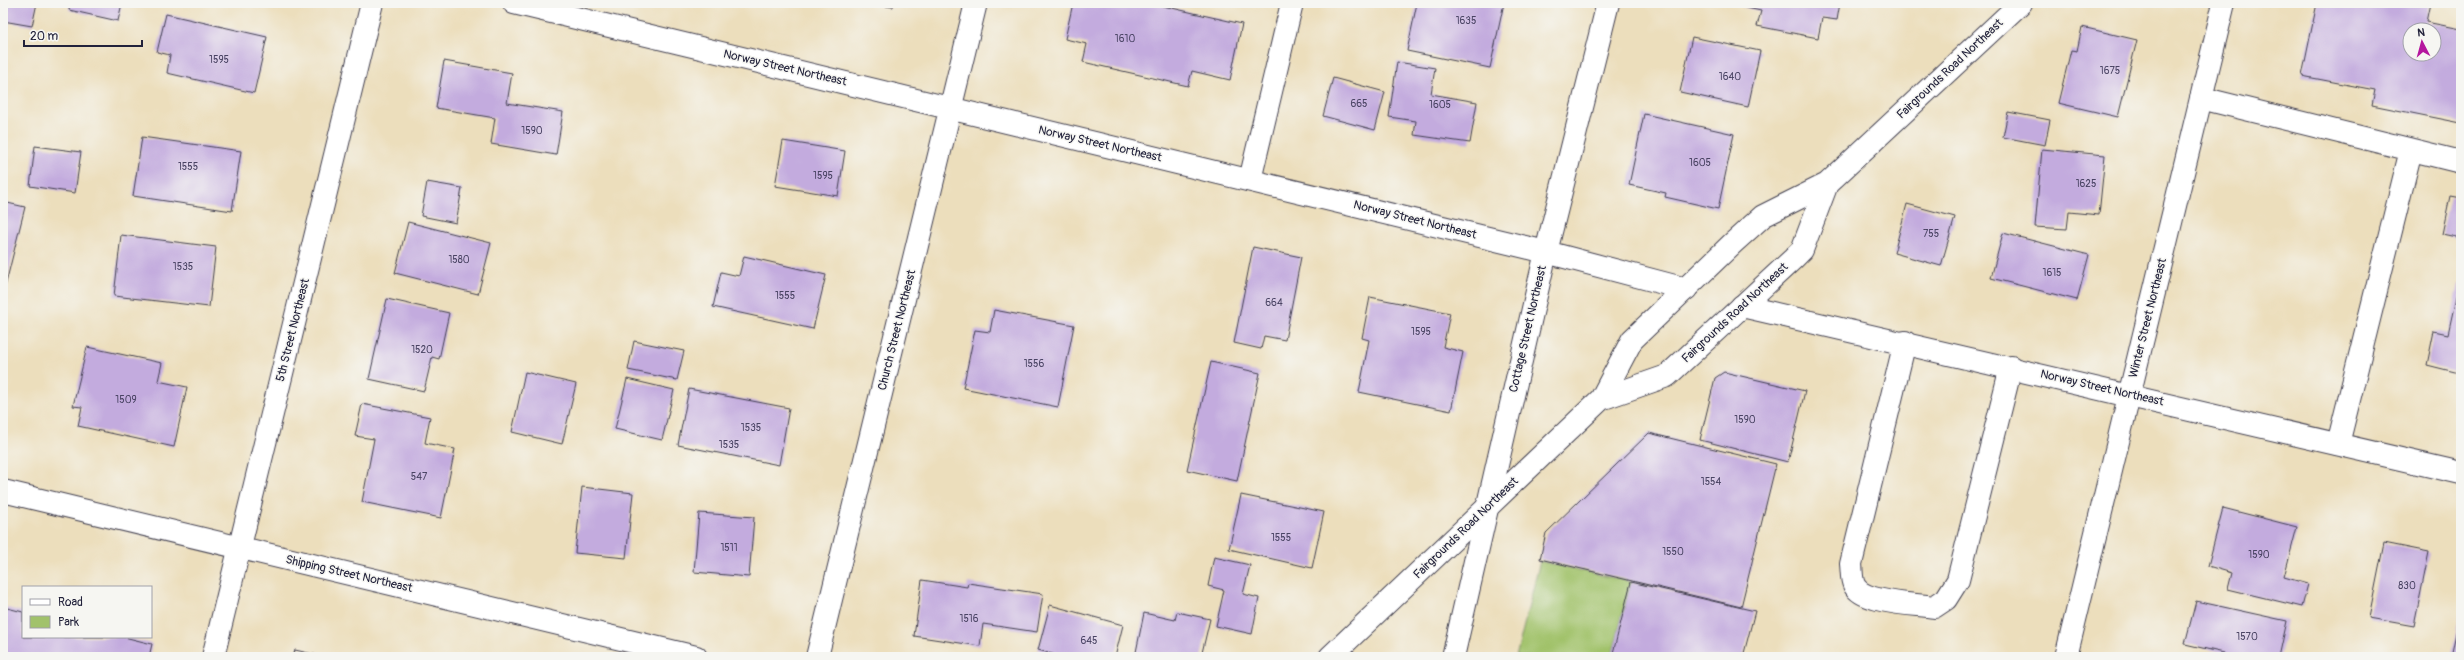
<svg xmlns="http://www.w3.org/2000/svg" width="2464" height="660" font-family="Pangolin,sans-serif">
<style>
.park{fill:#a1c26b;stroke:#627253}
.building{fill:#c3abde;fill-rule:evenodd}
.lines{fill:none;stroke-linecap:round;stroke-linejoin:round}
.service-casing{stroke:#403e4e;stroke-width:24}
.minor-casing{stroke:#403e4e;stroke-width:24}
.tertiary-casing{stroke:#403e4e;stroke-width:24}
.service{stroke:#fff;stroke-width:22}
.minor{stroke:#fff;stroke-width:22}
.tertiary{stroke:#fff;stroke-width:22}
.labels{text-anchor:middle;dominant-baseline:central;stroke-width:3;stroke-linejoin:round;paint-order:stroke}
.number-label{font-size:10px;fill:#4a4464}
.street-label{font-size:12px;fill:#22223b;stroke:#f6f6f2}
</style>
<rect width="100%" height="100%" fill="#f6f6f2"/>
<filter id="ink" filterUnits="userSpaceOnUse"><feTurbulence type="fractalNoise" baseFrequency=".025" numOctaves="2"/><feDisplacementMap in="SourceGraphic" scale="8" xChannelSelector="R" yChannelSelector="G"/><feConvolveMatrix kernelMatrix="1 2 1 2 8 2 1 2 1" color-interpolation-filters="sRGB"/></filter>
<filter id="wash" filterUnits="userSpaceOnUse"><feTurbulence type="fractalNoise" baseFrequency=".012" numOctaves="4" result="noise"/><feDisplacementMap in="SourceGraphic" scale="16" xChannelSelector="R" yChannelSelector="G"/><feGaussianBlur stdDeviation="0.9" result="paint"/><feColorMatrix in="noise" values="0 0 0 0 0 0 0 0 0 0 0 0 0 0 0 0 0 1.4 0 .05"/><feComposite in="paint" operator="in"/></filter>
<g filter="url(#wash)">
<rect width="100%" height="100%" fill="#ecdebc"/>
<path class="park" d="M 1540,561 L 1631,582 L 1612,657 L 1516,657 Z"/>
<g id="blocks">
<path class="building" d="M 3,3 L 37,3 L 32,26 L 3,21 Z
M 70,3 L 122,3 L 118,21 L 69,10 Z
M 857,3 L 893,3 L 893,7 Z
M 1073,3 L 1150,3 L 1242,24 L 1230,80 L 1192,71 L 1188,86 L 1083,62 L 1087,44 L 1065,39 Z
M 1417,3 L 1504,3 L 1490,68 L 1407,51 Z
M 1743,3 L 1840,3 L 1837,20 L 1822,18 L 1818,38 L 1757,26 L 1761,11 L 1742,7 Z
M 2317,3 L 2430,3 L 2426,22 L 2461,29 L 2461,123 L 2372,105 L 2375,90 L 2302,76 ZM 2410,30 L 2434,30 L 2434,54 L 2410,54 Z
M 166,14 L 267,37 L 254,93 L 167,73 L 170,55 L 157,52 Z
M 2082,27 L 2137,40 L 2118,117 L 2058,103 L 2071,50 L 2077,51 Z
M 1692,37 L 1760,51 L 1748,107 L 1680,92 Z
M 444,61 L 512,73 L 507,103 L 563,112 L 556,155 L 491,144 L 495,118 L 436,108 Z
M 1397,62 L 1435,68 L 1431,94 L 1477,102 L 1470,143 L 1414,135 L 1416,121 L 1389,117 Z
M 1333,78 L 1385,92 L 1375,130 L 1323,116 Z
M 2008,112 L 2050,120 L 2045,145 L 2003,137 Z
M 1644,114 L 1734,134 L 1718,209 L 1665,197 L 1666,193 L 1629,185 Z
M 142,137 L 241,151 L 232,211 L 133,196 Z
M 783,141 L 845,151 L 838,196 L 775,186 Z
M 35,146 L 81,152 L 75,193 L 30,186 Z
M 2042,149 L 2105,155 L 2099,215 L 2069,212 L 2067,229 L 2035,227 Z
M 427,182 L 462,188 L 456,223 L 421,216 Z
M 2450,196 L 2461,198 L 2461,238 L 2442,234 Z
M 3,202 L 25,207 L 4,291 L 3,291 Z
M 1907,204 L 1955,217 L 1941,266 L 1894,253 Z
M 408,222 L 491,243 L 478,294 L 395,273 Z
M 2003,233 L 2089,255 L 2077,300 L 1991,278 Z
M 121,235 L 216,247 L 209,307 L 114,296 Z
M 1253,247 L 1301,257 L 1285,340 L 1264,336 L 1261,349 L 1234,343 Z
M 744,256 L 826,275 L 813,329 L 713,307 L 721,272 L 739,276 Z
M 2459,284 L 2461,284 L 2461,363 L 2459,373 L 2427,365 L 2434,331 L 2448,334 Z
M 1370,297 L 1450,313 L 1443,347 L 1463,352 L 1451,411 L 1359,392 L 1369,340 L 1362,338 Z
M 387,299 L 449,313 L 439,359 L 432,357 L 424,391 L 369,379 Z
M 994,310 L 1074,325 L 1058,407 L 963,388 L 975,330 L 990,332 Z
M 634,341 L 684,351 L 677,380 L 628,370 Z
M 87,347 L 162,363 L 158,381 L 187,387 L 174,447 L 78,426 L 82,407 L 73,406 Z
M 1211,362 L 1260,373 L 1237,481 L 1187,470 Z
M 525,372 L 576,384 L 562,444 L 512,432 Z
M 1724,372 L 1805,391 L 1788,462 L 1700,440 L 1715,378 Z
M 627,379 L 674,390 L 662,440 L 615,429 Z
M 689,389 L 789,408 L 779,465 L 678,445 Z
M 362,404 L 430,417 L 425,443 L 455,449 L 441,518 L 362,502 L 374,439 L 355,436 Z
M 1649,433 L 1776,464 L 1741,607 L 1540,559 L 1546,533 Z
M 582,487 L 633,493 L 626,558 L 575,553 Z
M 1241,495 L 1324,512 L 1312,568 L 1229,549 Z
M 2223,508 L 2297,527 L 2284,577 L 2308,584 L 2302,607 L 2228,589 L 2232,573 L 2208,566 Z
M 699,513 L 754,517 L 749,577 L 694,572 Z
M 2384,543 L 2429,552 L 2414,626 L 2369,618 Z
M 1214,557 L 1250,565 L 1243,594 L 1259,598 L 1252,634 L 1216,626 L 1224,590 L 1208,586 Z
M 922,580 L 967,587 L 968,583 L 1043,594 L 1037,632 L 983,624 L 980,646 L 914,636 Z
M 1631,582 L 1755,611 L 1743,657 L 1612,657 Z
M 2196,601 L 2287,621 L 2279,657 L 2223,657 L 2224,653 L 2185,644 Z
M 1050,605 L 1123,625 L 1115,657 L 1063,657 L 1038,650 Z
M 3,607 L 23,612 L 23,637 L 124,637 L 152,644 L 149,657 L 3,657 Z
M 1177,612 L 1210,619 L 1201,657 L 1135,657 L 1144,613 L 1175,620 Z
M 2460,614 L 2461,657 L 2451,657 Z
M 295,650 L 322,656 L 322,657 L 293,657 Z"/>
</g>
</g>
<g filter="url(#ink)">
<use href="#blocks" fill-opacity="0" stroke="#403e4e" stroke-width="1"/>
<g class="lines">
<g class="service-casing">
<path id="service" d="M 2201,98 L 2461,162
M 1250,180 L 1292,3
M 1905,342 L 1851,564 C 1852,572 1851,582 1856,588 C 1867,603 1915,604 1934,607 L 1946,599 L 1958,580 L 2011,367
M 2338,444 L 2411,150"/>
</g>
<g class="minor-casing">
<path id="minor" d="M 514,3 L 1546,252 L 1686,289
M 1742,306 L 2461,473
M 3,491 L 696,657
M 213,657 L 372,3
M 817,657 L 976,3
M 1453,657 L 1546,252 L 1608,3
M 2066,657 L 2224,3"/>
</g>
<g class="tertiary-casing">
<path id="tertiary" d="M 1601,399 L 1667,376 L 1793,259 L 1802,250 L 1827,184
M 1330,657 L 1601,399 L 1632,340 L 1733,243 L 1763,216 L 1827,184 L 2021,3"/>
</g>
<use href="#service" class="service"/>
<use href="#minor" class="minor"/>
<use href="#tertiary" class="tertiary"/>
</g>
</g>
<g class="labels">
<g class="number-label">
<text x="1466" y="21">1635</text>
<text x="1125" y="39">1610</text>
<text x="219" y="60">1595</text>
<text x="2110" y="71">1675</text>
<text x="1730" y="77">1640</text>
<text x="1359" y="104">665</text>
<text x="1440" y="105">1605</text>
<text x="532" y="131">1590</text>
<text x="1700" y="163">1605</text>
<text x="188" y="167">1555</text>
<text x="823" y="176">1595</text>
<text x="2086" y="184">1625</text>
<text x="1931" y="234">755</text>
<text x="459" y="260">1580</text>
<text x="183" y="267">1535</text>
<text x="2052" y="273">1615</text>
<text x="785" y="296">1555</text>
<text x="1274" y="303">664</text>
<text x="1421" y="332">1595</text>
<text x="422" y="350">1520</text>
<text x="1034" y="364">1556</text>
<text x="126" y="400">1509</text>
<text x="1745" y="420">1590</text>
<text x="751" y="428">1535</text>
<text x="729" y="445">1535</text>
<text x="419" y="477">547</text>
<text x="1711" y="482">1554</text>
<text x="1281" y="538">1555</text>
<text x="729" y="548">1511</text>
<text x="1673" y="552">1550</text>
<text x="2259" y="555">1590</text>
<text x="2407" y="586">830</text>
<text x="969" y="619">1516</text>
<text x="2247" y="637">1570</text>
<text x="1089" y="641">645</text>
</g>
<g class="street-label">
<text transform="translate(785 68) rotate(13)">Norway Street Northeast</text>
<text transform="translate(1950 69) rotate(-43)">Fairgrounds Road Northeast</text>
<text transform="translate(1100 144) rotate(13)">Norway Street Northeast</text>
<text transform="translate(1415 220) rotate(14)">Norway Street Northeast</text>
<text transform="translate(1735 313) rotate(-43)">Fairgrounds Road Northeast</text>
<text transform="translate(2148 318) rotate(-76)">Winter Street Northeast</text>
<text transform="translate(1528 329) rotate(-77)">Cottage Street Northeast</text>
<text transform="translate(293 330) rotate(-76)">5th Street Northeast</text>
<text transform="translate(897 330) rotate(-76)">Church Street Northeast</text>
<text transform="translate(2102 388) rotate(13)">Norway Street Northeast</text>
<text transform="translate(1466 528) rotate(-44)">Fairgrounds Road Northeast</text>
<text transform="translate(349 574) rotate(13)">Shipping Street Northeast</text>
</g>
</g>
<rect width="2464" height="660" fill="none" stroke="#f6f6f2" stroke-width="16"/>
<rect x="22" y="586" width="130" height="52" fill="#f6f6f2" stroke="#a1a1a9"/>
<rect x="30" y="599" width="20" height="6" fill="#ffffff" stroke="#a1a1a9"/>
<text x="58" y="606" font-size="12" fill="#22223b">Road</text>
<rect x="30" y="616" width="20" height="12" fill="#a1c26b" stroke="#a1a1a9"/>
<text x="58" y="626" font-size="12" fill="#22223b">Park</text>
<g transform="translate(2422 42) rotate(354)"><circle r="19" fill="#f6f6f2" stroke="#a1a1a9"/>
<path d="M0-3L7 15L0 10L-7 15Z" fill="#b5179e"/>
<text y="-6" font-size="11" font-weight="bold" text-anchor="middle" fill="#22223b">N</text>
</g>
<path d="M24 40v6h118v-6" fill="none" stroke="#22223b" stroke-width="2"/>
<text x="30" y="40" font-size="12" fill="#22223b" stroke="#f6f6f2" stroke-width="3" paint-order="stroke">20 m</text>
</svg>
